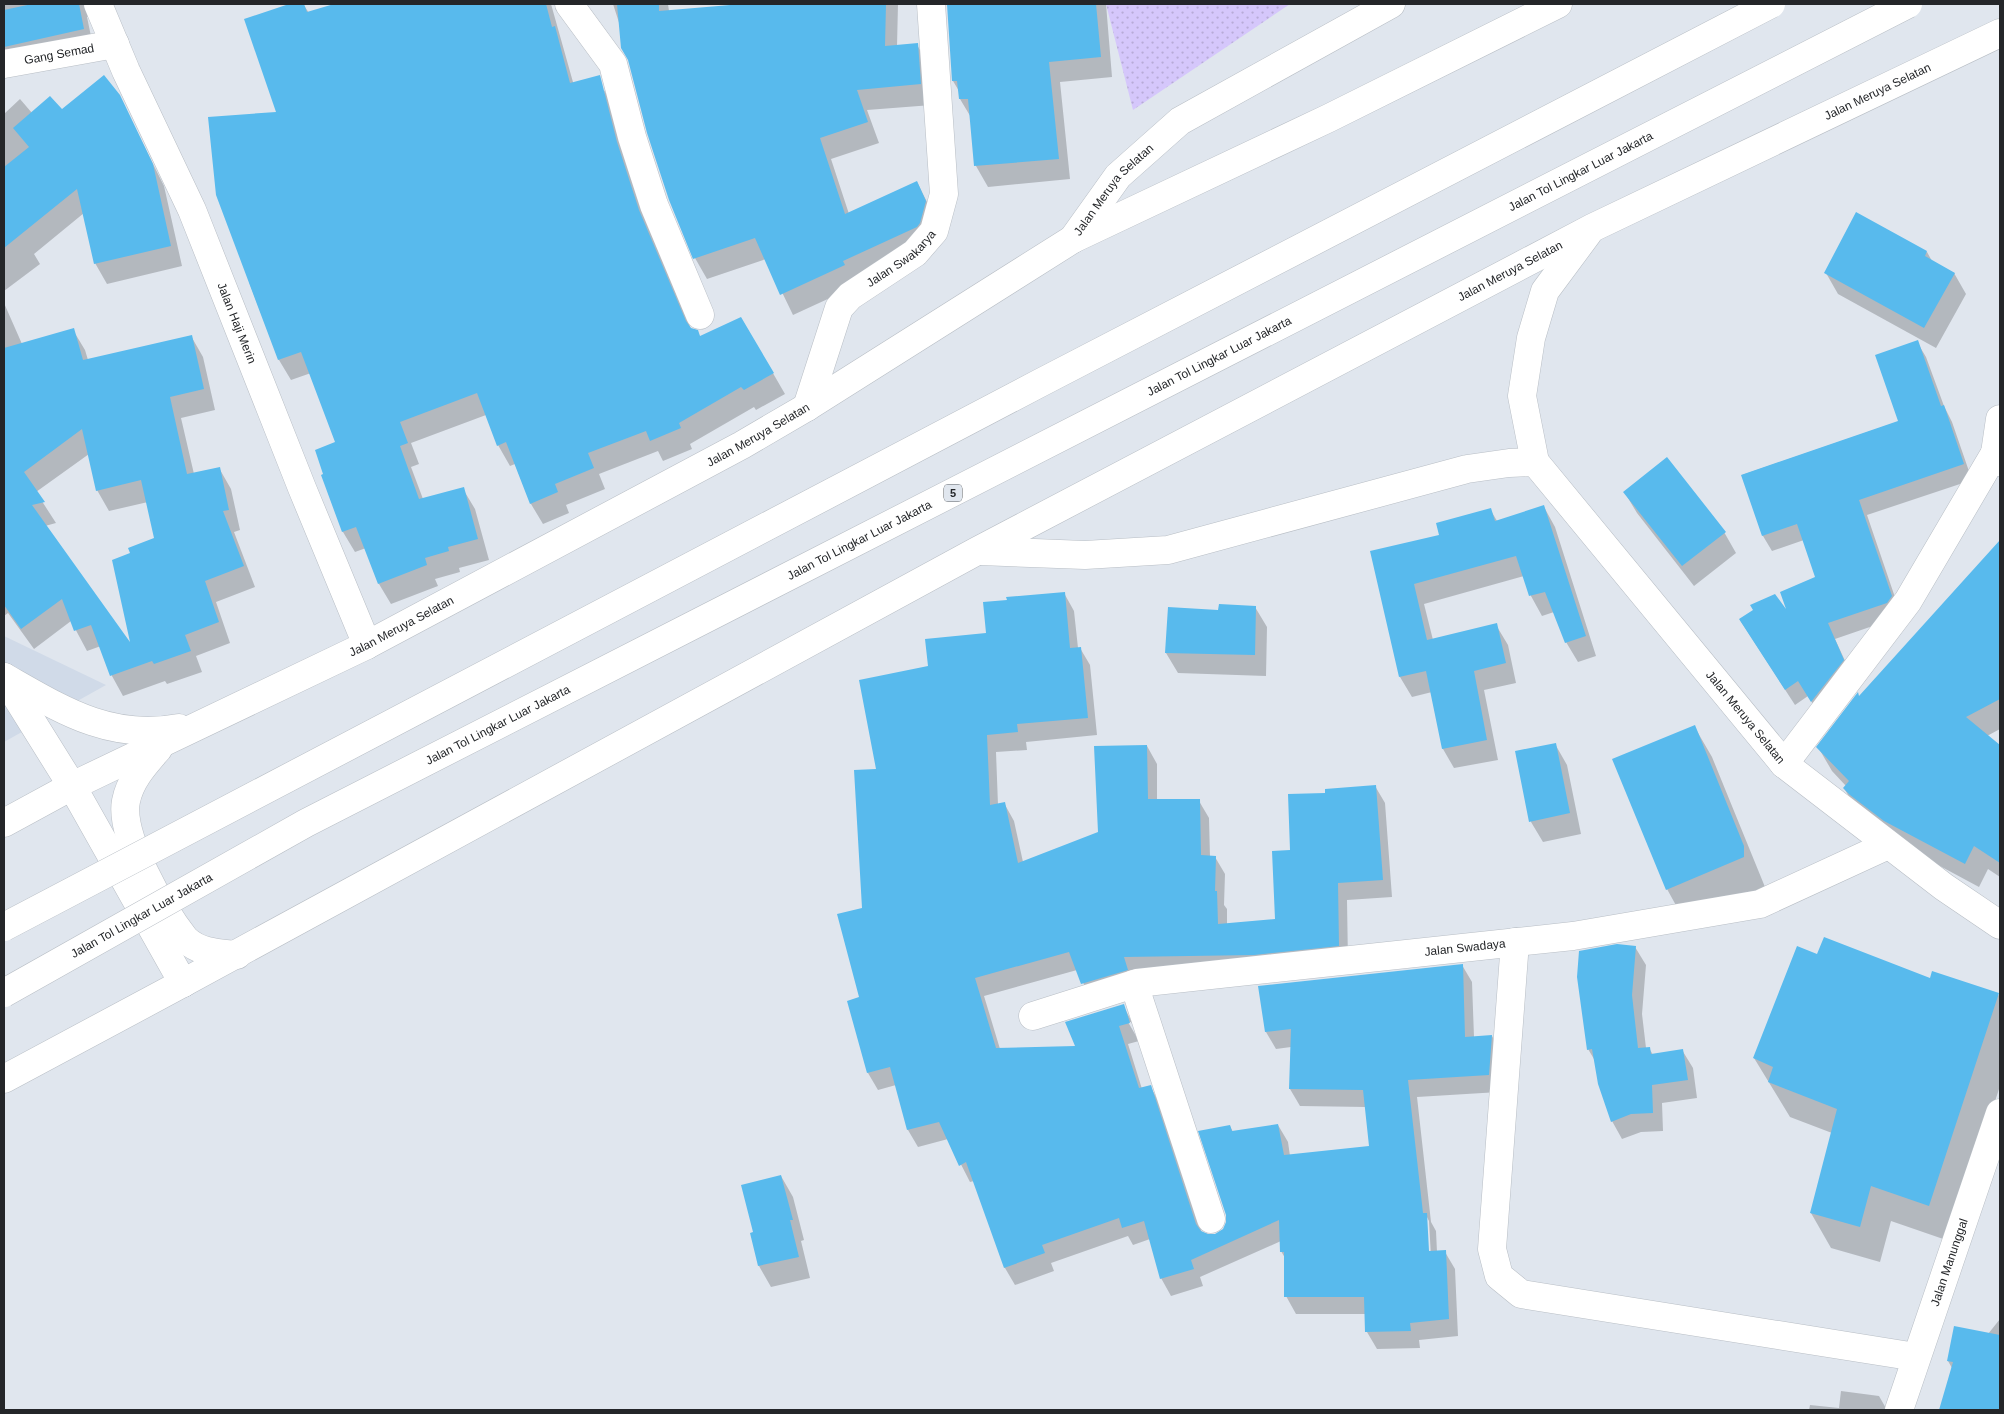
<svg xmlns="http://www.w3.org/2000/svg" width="2004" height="1414" font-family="Helvetica,sans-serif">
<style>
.built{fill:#d0dae8}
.grass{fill:url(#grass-dots)}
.shadow{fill:#0003;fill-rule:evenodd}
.building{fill:#58baed;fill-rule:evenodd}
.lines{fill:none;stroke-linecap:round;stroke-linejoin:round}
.street-casing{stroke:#b8bec5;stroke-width:29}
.secondary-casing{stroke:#b8bec5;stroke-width:29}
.primary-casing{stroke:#b8bec5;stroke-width:29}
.highway-casing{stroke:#b8bec5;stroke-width:29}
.street{stroke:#fff;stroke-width:28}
.secondary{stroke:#fff;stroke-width:28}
.primary{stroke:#fff;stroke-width:28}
.highway{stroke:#fff;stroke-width:28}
.highway-bridge-casing{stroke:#b8bec5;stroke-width:29;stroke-linecap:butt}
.highway-bridge{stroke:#fff;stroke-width:28}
.labels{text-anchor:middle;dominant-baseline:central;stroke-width:5;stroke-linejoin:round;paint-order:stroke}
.shield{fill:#e0e6ee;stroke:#5c6064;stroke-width:1}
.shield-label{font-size:11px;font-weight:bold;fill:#242629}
.street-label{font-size:12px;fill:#242629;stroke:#e0e6ee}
</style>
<defs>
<pattern id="grass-dots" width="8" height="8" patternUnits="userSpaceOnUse" patternTransform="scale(1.25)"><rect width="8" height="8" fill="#d5c7fb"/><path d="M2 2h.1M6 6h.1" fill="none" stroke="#b7abd7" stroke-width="1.8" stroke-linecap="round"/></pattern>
</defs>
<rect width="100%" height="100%" fill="#e0e6ee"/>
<path class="built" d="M 4,636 L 106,685 L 4,742 Z"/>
<path class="grass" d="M 1106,4 L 1290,4 L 1133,110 Z"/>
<path class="shadow" d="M 4,4 L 115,4 L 101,6 L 87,17 L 93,46 L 4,65 Z
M 293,4 L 303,4 L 309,13 L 338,4 L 551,4 L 600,178 L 609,177 L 604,90 L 614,107 L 651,232 L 691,329 L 701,337 L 741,318 L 785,394 L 756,410 L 754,407 L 690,444 L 692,449 L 663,461 L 658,451 L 599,474 L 605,489 L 566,505 L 569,513 L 543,524 L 531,504 L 515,464 L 510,466 L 498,445 L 486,415 L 411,443 L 419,464 L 411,467 L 423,499 L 463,489 L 475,509 L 489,560 L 459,568 L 460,572 L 435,579 L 438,586 L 391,604 L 379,584 L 366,548 L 355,552 L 343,532 L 325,474 L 336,443 L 311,373 L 291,380 L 279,360 L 249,282 L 278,114 L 246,20 Z
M 613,4 L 668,4 L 669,11 L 730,6 L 730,4 L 898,4 L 897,46 L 917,45 L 929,65 L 932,105 L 867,110 L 879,143 L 831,159 L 849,214 L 917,182 L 937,222 L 856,286 L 793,315 L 766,259 L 707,279 L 695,258 Z
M 948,4 L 1106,4 L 1112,77 L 1060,82 L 1070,179 L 988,187 L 976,166 L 972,119 L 960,99 L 959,91 L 953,81 Z
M 119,96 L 164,186 L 182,266 L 107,284 L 95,263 L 84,213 L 34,254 L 40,264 L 4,291 L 4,114 L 20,99 L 32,113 L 62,111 Z
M 1927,252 L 1932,261 L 1954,273 L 1966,294 L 1936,348 L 1838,294 L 1826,273 Z
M 4,303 L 22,344 L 73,330 L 85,350 L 88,360 L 191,336 L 203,357 L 215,410 L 181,418 L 194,474 L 219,468 L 231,489 L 240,530 L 234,532 L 255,587 L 216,602 L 230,643 L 196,656 L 202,672 L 167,684 L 165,681 L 123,696 L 112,676 L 101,646 L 87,651 L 71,621 L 34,649 L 8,613 L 4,616 ZM 89,454 L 97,490 L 109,511 L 148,502 L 156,539 L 132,554 L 133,648 L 45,526 L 56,523 L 36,492 Z
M 1917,342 L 1926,357 L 1944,406 L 1952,422 L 1972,480 L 1867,515 L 1900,612 L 1896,618 L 1835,639 L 1852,676 L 1821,717 L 1808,696 L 1795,705 L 1740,620 L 1789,614 L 1817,578 L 1804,540 L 1772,551 L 1763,536 L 1742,475 L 1900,421 Z
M 1625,493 L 1724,532 L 1736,553 L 1694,586 L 1637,513 Z
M 1544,507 L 1555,527 L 1596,656 L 1578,662 L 1566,642 L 1554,612 L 1542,616 L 1531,596 L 1524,576 L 1424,604 L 1433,640 L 1496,625 L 1508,645 L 1516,683 L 1484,690 L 1498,760 L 1454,768 L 1443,749 L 1432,692 L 1412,697 L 1400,677 L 1371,552 L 1441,536 L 1490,509 L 1497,521 Z
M 2000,552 L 2000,729 L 1987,736 L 2000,747 L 2000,877 L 1988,869 L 1979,887 L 1899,844 L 1858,812 L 1844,788 L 1846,786 L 1832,771 L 1818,747 L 1980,564 Z
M 1064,593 L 1074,611 L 1078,648 L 1080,648 L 1090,665 L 1097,735 L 1026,742 L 1027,750 L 996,752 L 998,805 L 1004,803 L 1014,821 L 1023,862 L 1099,833 L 1147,746 L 1157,764 L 1157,801 L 1199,801 L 1209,818 L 1210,857 L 1215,857 L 1225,874 L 1224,905 L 1227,909 L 1227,924 L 1277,920 L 1291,851 L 1327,795 L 1375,786 L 1385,803 L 1392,897 L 1347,900 L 1348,963 L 1092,1001 L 1077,970 L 984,996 L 1000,1049 L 1076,1048 L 1123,1005 L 1136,1030 L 1131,1022 L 1128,1022 L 1139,1041 L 1128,1044 L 1142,1089 L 1150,1086 L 1160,1104 L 1202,1233 L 1216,1235 L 1224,1230 L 1228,1222 L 1230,1126 L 1233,1132 L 1278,1125 L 1288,1142 L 1290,1156 L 1370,1147 L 1366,1107 L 1300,1106 L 1290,1089 L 1291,1047 L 1276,1049 L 1266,1032 L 1260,987 L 1462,965 L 1472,982 L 1474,1037 L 1492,1036 L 1502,1054 L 1499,1092 L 1417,1097 L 1431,1222 L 1436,1231 L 1437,1252 L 1445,1252 L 1455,1269 L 1458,1336 L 1419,1340 L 1420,1348 L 1377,1349 L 1367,1332 L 1366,1314 L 1296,1314 L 1286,1296 L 1285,1258 L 1281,1251 L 1281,1241 L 1200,1277 L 1203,1286 L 1171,1296 L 1161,1278 L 1150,1239 L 1133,1245 L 1128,1236 L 1051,1263 L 1054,1271 L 1015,1285 L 1005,1268 L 974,1181 L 970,1182 L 948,1139 L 918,1147 L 908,1130 L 896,1085 L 878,1090 L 868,1073 L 848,1002 L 861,998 L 864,909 L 877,771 L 929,667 ZM 1426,1215 L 1429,1221 L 1431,1257 L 1428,1257 Z
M 1255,607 L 1267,627 L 1266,676 L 1178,673 L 1166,653 L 1220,612 Z
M 1694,726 L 1712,757 L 1765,887 L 1684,920 L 1667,889 Z
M 1555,744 L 1567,765 L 1581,834 L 1543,842 L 1531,822 Z
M 1635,947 L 1646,965 L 1642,1014 L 1646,1048 L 1649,1048 L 1653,1055 L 1682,1050 L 1693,1068 L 1697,1098 L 1662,1103 L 1663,1131 L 1641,1132 L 1622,1139 L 1612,1121 L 1597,1064 L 1588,1049 Z
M 1818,956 L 1998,994 L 2000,998 L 2000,1086 L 1949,1241 L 1891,1221 L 1880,1262 L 1831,1248 L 1811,1213 L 1832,1133 L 1790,1117 L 1754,1058 Z
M 781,1176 L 793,1197 L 804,1240 L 801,1241 L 810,1278 L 771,1287 L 759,1266 L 752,1234 L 754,1233 Z
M 2000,1319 L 2000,1410 L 1940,1410 L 1952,1368 L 1948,1361 L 1988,1334 Z
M 1841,1391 L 1879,1396 L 1887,1410 L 1809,1410 L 1810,1405 L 1839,1408 Z"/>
<path class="building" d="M 32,4 L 79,4 L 84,29 L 4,47 L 4,10 Z
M 289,4 L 304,4 L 307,12 L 334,4 L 546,4 L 552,27 L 555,26 L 570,83 L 600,75 L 617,142 L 639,210 L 686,321 L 691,328 L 698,330 L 700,336 L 741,317 L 774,373 L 744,390 L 741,387 L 679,423 L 681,428 L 650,441 L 646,431 L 588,453 L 594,468 L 555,484 L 558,492 L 530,504 L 506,442 L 497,446 L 477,393 L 400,422 L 408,443 L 400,446 L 419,499 L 464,487 L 478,539 L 448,547 L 449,551 L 425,558 L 427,565 L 378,584 L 356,527 L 342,532 L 321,475 L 323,474 L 315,450 L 335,442 L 301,352 L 278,360 L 216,195 L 208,117 L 276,112 L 244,19 Z
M 617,4 L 659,4 L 659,11 L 742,4 L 886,4 L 885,46 L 918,43 L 921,84 L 857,90 L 868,122 L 820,138 L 845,214 L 917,181 L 926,201 L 920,223 L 917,227 L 843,261 L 845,265 L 780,295 L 755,238 L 693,259 L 669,200 L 647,133 L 628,60 L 621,48 Z
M 947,4 L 1096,4 L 1101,57 L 1049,62 L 1059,159 L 974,166 L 968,99 L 959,99 L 957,81 L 952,81 Z
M 104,75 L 120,95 L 153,164 L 171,246 L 94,264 L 77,189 L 4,248 L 4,167 L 29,147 L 13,128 L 50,96 L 62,109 Z
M 1856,212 L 1927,251 L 1925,256 L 1955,273 L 1924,328 L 1824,273 Z
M 74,328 L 83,360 L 192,335 L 204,389 L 170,397 L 187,474 L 220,467 L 229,510 L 223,511 L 244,566 L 205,581 L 219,622 L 185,635 L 191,651 L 154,664 L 152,661 L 110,676 L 91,625 L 74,631 L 62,599 L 21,629 L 4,605 L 4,348 ZM 82,429 L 96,491 L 141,480 L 154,538 L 128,548 L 130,553 L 112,560 L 130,642 L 32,505 L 45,502 L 24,472 Z
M 1918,340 L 1941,406 L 1944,405 L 1964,464 L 1859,500 L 1892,596 L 1887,603 L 1828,623 L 1844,660 L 1811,702 L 1798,681 L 1785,690 L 1739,619 L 1753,610 L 1750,605 L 1775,594 L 1786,609 L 1780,592 L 1815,577 L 1797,524 L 1762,536 L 1741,475 L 1898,421 L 1875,355 Z
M 1667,457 L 1726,532 L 1682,566 L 1623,492 Z
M 1544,505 L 1586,636 L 1565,643 L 1545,592 L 1529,596 L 1516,556 L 1414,584 L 1427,640 L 1497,623 L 1506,663 L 1474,671 L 1487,740 L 1442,749 L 1426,671 L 1399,677 L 1370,551 L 1439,535 L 1436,523 L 1491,508 L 1495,521 Z
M 2000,540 L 2000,699 L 1966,717 L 2000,745 L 2000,863 L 1974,846 L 1965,864 L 1884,821 L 1850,795 L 1843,788 L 1849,781 L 1816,747 L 1858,692 L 1859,696 Z
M 1065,592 L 1070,648 L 1081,647 L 1088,718 L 1017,724 L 1018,732 L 987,735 L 990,805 L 1005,802 L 1018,863 L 1098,832 L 1094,746 L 1147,745 L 1148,799 L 1200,799 L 1201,855 L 1216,856 L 1215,891 L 1217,891 L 1218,924 L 1275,919 L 1272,851 L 1290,850 L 1288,794 L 1325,793 L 1325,789 L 1376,785 L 1383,880 L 1338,883 L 1339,946 L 1254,955 L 1124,957 L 1128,970 L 1081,984 L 1069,952 L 975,978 L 996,1048 L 1075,1046 L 1065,1022 L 1124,1004 L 1130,1023 L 1119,1026 L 1139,1088 L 1151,1085 L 1196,1224 L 1201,1231 L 1208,1234 L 1215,1234 L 1223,1229 L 1226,1222 L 1226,1215 L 1198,1131 L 1230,1125 L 1232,1131 L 1278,1124 L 1284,1155 L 1369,1146 L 1363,1090 L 1289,1089 L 1291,1029 L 1265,1032 L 1258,986 L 1463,964 L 1465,1037 L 1492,1035 L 1489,1075 L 1408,1080 L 1423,1213 L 1427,1213 L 1429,1251 L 1446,1250 L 1449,1319 L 1410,1323 L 1411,1331 L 1365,1332 L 1364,1297 L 1284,1297 L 1284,1252 L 1280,1252 L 1279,1220 L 1191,1260 L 1194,1269 L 1160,1279 L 1144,1221 L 1122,1228 L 1119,1218 L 1042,1245 L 1045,1253 L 1004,1268 L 966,1162 L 959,1166 L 939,1122 L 907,1130 L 890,1067 L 867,1073 L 847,1001 L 859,997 L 837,914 L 862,908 L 854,770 L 876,769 L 859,680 L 928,666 L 925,639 L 986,633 L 983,602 L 1007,600 L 1006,597 Z
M 1219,604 L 1256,606 L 1255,655 L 1165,653 L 1168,607 L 1218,610 Z
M 1695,725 L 1744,846 L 1744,857 L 1666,890 L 1612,759 Z
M 1556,743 L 1570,813 L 1529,822 L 1515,751 Z
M 1824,937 L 1930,978 L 1932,971 L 1999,993 L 1929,1206 L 1871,1186 L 1860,1227 L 1810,1213 L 1837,1109 L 1768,1082 L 1773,1067 L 1753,1058 L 1797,946 L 1817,954 Z
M 1617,944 L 1636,946 L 1632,995 L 1638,1048 L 1650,1047 L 1651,1054 L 1683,1049 L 1688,1080 L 1652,1085 L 1653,1113 L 1631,1114 L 1611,1122 L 1598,1084 L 1592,1049 L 1587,1050 L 1577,977 L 1579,951 Z
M 781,1175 L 793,1220 L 790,1220 L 799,1257 L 758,1266 L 750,1233 L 753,1232 L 741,1185 Z
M 1954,1326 L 2000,1335 L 2000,1410 L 1939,1410 L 1953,1362 L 1947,1361 Z"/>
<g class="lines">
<g class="street-casing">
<g id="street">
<path id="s1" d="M 98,4 L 126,71 L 192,210 L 302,488 L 367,645"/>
<path d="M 569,4 L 613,64 L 632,137 L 654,205 L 700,315"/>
<path id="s2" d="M 4,64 L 115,44"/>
<path id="s3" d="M 807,407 L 839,308 L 850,296 L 915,253 L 934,231 L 944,194 L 931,4"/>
<path d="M 1995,453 L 2000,419"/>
<path d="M 1784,764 L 1908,601 L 1995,453 L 2000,462"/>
<path d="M 1515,942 L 1492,1249 L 1499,1276 L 1521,1294 L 1916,1357"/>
<path d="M 1134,984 L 1211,1219"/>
<path id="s4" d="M 1033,1016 L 1137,983 L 1573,936 L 1760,904 L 1888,845"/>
<path id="s5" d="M 1899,1410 L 2000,1113"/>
</g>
</g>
<g class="secondary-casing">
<path id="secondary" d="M 4,677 L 72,786 L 183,983"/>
</g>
<g class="primary-casing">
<g id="primary">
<path id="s6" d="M 1588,233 L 1545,291 L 1531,338 L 1522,396 L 1535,462 L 1784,764 L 1944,887 L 2000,925"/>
<path d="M 980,551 L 1085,555 L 1168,550 L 1467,469 L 1509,463 L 1535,462"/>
<path d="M 4,677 C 62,710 110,741 179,728"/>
<path d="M 158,749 C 145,764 130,780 126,801 C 119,836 163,911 185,939 C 200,953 217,953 237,955"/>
<path id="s7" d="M 72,786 L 367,645 L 742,445 L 807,407 L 1073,239 L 1118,176 L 1180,121 L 1391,4"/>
<path id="s8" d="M 183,983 L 977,551 L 1592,228 L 2000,33"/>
</g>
</g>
<g class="highway-casing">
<path id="highway" d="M 1073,239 L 1329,118 L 1558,4
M 4,823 L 72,786
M 4,1079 L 183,983"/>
</g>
<use href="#street" class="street"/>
<use href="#secondary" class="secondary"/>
<use href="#primary" class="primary"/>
<use href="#highway" class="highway"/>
<g class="highway-bridge-casing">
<g id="highway-bridge">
<path d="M 4,927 L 1040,383 L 1771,4"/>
<path id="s9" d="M 4,993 L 306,823 L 1908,4"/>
</g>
</g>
<use href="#highway-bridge" class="highway-bridge"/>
</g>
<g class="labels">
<rect class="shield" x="944" y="484.5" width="18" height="17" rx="4"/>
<g class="shield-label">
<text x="953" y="493">5</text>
</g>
<g class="street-label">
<text stroke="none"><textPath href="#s2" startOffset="56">Gang Semad</textPath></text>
<text stroke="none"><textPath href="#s8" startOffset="1915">Jalan Meruya Selatan</textPath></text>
<text stroke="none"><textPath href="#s9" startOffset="1778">Jalan Tol Lingkar Luar Jakarta</textPath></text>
<text stroke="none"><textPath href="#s7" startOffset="1206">Jalan Meruya Selatan</textPath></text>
<text stroke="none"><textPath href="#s3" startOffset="184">Jalan Swakarya</textPath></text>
<text stroke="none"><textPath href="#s8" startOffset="1506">Jalan Meruya Selatan</textPath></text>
<text stroke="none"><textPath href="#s1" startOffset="348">Jalan Haji Merin</textPath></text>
<text stroke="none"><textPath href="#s9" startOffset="1372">Jalan Tol Lingkar Luar Jakarta</textPath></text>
<text stroke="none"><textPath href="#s7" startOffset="771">Jalan Meruya Selatan</textPath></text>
<text stroke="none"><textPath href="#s9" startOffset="968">Jalan Tol Lingkar Luar Jakarta</textPath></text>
<text stroke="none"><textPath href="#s7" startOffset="366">Jalan Meruya Selatan</textPath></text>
<text stroke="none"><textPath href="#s6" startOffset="578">Jalan Meruya Selatan</textPath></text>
<text stroke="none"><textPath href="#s9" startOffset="562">Jalan Tol Lingkar Luar Jakarta</textPath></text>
<text stroke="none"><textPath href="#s9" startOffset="158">Jalan Tol Lingkar Luar Jakarta</textPath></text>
<text stroke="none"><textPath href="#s4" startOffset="439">Jalan Swadaya</textPath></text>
<text stroke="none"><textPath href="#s5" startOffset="156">Jalan Manunggal</textPath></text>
</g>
</g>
<rect width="2004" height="1414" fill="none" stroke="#242629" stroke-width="10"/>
</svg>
